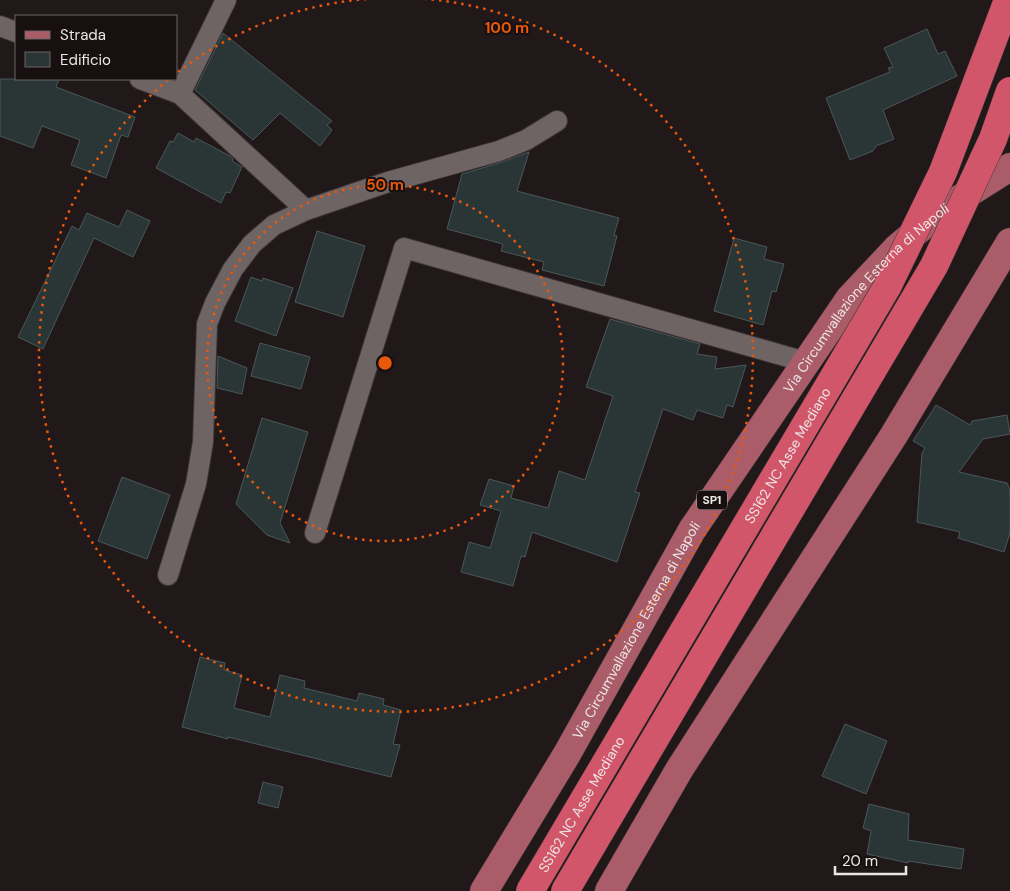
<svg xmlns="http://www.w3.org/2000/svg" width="1010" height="891" font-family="'DM Sans',sans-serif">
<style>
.building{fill:#2a3536;stroke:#4b5759}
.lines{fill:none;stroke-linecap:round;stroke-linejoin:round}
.street-casing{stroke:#3d3636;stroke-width:22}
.primary-casing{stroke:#3d3636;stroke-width:29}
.street{stroke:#6f6464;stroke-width:20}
.primary{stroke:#aa5c68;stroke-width:28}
.highway-bridge-casing{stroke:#3d3636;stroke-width:29;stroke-linecap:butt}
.highway-bridge{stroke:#d2566a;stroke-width:28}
.ring{fill:none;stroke:#e8590c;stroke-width:2.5;stroke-dasharray:2.5 5}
.labels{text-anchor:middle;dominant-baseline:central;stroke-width:4;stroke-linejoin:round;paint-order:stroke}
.shield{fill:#180f10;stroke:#ada6a6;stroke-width:1}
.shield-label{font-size:12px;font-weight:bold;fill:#ede6e6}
.street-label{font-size:14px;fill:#ede6e6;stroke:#180f10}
.centre{fill:#e8590c;stroke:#180f10;stroke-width:2.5}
.ring-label{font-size:15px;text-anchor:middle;font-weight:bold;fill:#e8590c;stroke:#180f10;stroke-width:4;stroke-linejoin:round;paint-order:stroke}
</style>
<rect width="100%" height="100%" fill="#211819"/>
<path class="building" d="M 927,29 L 938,54 L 945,51 L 957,76 L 883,110 L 894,139 L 876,146 L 873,151 L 850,160 L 826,98 L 890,72 L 888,68 L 893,67 L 884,48 Z
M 223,33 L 332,121 L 327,125 L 332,130 L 320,146 L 280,113 L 253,140 L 195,90 Z
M 0,79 L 59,79 L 56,87 L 135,117 L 128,137 L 121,135 L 106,178 L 71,165 L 80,140 L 42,126 L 33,148 L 0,136 Z
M 178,133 L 194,142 L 196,138 L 230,156 L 233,159 L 232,161 L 242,167 L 230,193 L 226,192 L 221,203 L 156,168 L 170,141 L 173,142 Z
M 529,152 L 517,191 L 619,218 L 614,235 L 617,236 L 604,286 L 542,270 L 544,262 L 501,251 L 503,244 L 447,229 L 462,174 L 502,162 Z
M 127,210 L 150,221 L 133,257 L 94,238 L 43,349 L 18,337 L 72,226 L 79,230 L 87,213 L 119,227 Z
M 317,231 L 365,246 L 343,317 L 295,302 Z
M 734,238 L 767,247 L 764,259 L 784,264 L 776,292 L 772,291 L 763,325 L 714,311 Z
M 251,277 L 262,281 L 263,278 L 293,288 L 276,336 L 235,321 Z
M 610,319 L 700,344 L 697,354 L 717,357 L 715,369 L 746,365 L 733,407 L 727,405 L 723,418 L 697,410 L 693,420 L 663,409 L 635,492 L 640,493 L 617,562 L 532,532 L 525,557 L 521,556 L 513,586 L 461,572 L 469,542 L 490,548 L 501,511 L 480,505 L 489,479 L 514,486 L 511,498 L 548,508 L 559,471 L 585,480 L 613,396 L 586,387 Z
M 260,343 L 310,357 L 301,389 L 251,376 Z
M 218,356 L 247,368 L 242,394 L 217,388 Z
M 936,405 L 970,425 L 972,421 L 1007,415 L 1010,434 L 983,439 L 959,472 L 1007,483 L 1010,490 L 1010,533 L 1004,552 L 958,538 L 960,532 L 917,522 L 922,453 L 925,448 L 913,441 Z
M 262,418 L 308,432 L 280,523 L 290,543 L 267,535 L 236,504 Z
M 122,477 L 170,495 L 147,559 L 98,541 Z
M 200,657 L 225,663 L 224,670 L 242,675 L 234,708 L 270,717 L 280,675 L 305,681 L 304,688 L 357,701 L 359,693 L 384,699 L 383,705 L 401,710 L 393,744 L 400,745 L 391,777 L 228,737 L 228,739 L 182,727 Z
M 845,724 L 887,741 L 866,794 L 822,776 Z
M 263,782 L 283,787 L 278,808 L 258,803 Z
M 869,804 L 909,814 L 908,840 L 964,849 L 961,869 L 908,861 L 908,863 L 867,854 L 871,831 L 863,828 Z"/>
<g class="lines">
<g class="street-casing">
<path id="street" d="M 226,0 L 180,94 L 306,210
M 0,26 L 16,32
M 140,79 L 180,94
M 315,533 L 404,248 L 806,362
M 168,575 L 196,484 L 203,442 L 207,324 L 215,303 L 233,269 L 252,244 L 274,225 L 306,210 L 388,182 L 499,151 L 526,140 L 557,121"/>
</g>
<g class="primary-casing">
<g id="primary">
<path id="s1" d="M 484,891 L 567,754 L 692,530 L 850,298 L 897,248 L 942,210 L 1010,167"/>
<path d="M 609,891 L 679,770 L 894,435 L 1010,242"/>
</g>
</g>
<use href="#street" class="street"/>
<use href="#primary" class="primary"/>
<g class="highway-bridge-casing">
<g id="highway-bridge">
<path id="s2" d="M 530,891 L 887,287 L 943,172 L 1008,0"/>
<path d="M 565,891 L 934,266 L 993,139 L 1010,91"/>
</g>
</g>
<use href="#highway-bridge" class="highway-bridge"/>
</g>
<g class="ring">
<circle cx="385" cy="363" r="178"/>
<path d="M178 72A357 357 0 1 1 168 80"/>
</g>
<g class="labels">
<rect class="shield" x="697" y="490.5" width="30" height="19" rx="4"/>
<g class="shield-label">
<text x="712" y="500">SP1</text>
</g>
<g class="street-label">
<text stroke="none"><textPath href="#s1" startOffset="708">Via Circumvallazione Esterna di Napoli</textPath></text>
<text stroke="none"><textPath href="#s2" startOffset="506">SS162 NC Asse Mediano</textPath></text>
<text stroke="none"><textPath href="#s1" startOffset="302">Via Circumvallazione Esterna di Napoli</textPath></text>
<text stroke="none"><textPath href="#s2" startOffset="101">SS162 NC Asse Mediano</textPath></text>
</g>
</g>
<circle cx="385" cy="363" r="8" class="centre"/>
<g class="ring-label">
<text x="507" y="33">100 m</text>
<text x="385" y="190">50 m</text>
</g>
<rect x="15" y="15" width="162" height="65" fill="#180f10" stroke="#6d6566"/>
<rect x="25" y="31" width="25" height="8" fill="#aa5c68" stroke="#6d6566"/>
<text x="60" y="40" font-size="15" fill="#ede6e6">Strada</text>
<rect x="25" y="52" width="25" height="15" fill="#2a3536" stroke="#6d6566"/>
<text x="60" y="65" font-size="15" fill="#ede6e6">Edificio</text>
<path d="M835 866v8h71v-8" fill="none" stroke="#ede6e6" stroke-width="2.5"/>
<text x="842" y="866" font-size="15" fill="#ede6e6" stroke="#180f10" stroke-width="4" paint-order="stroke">20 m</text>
</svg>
